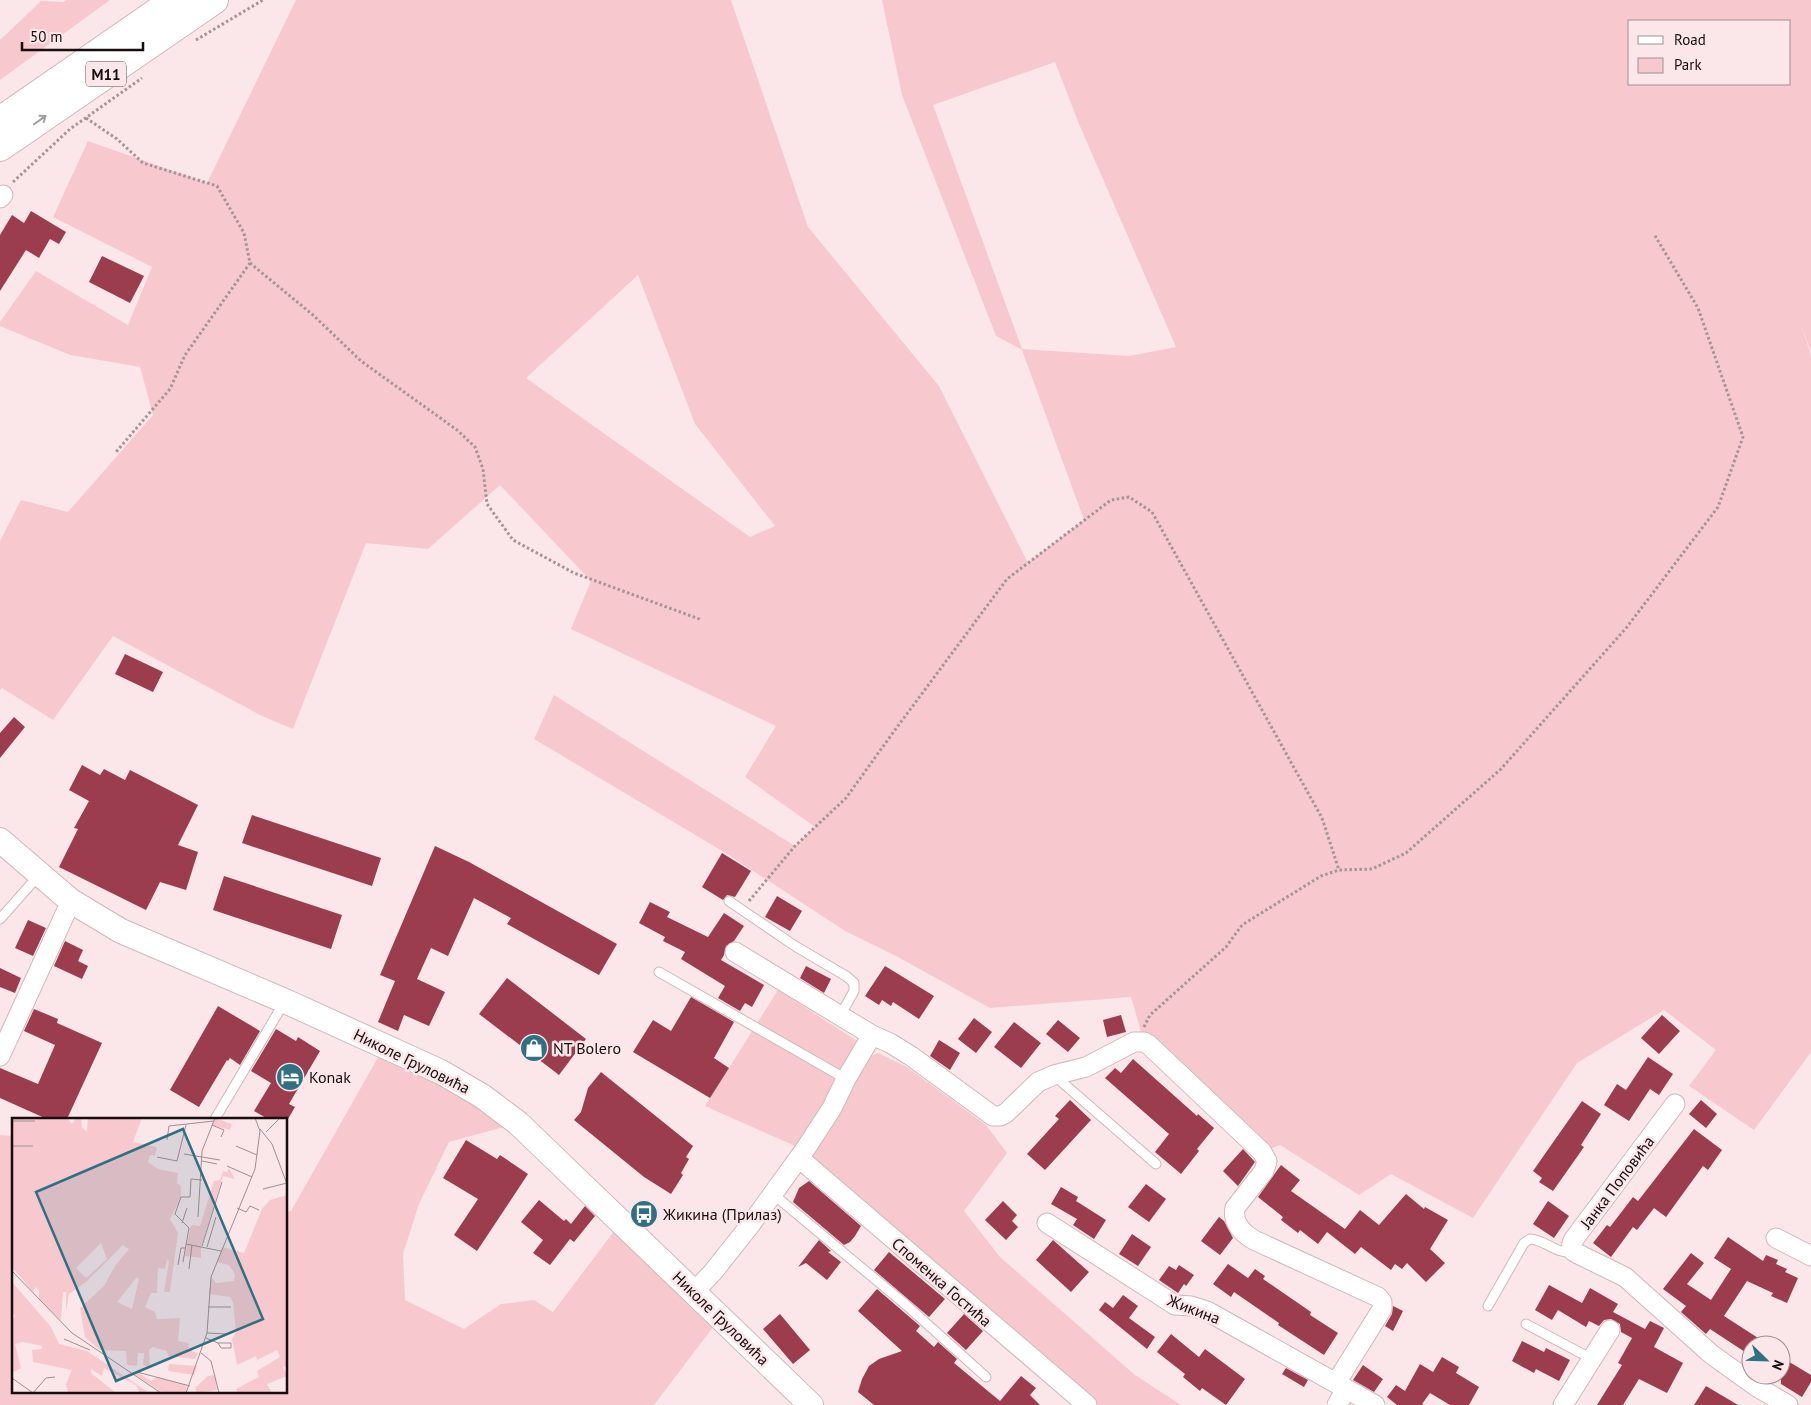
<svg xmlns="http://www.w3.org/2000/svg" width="1811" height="1405" font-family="'PT Sans',sans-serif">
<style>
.green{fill:#f7c9ce;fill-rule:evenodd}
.building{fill:#9c3c4f}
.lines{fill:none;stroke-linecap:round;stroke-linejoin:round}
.service-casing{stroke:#d0b7ba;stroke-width:11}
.minor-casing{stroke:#d0b7ba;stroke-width:21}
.tertiary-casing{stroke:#d0b7ba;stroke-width:26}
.trunk-casing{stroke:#d0b7ba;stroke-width:30}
.path{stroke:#a49496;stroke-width:3;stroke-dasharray:2.5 2.5;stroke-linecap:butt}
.service{stroke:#fff;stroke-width:9}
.minor{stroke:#fff;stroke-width:19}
.tertiary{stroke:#fff;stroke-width:24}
.trunk{stroke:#fff;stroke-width:28}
.oneway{stroke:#a29e9f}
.labels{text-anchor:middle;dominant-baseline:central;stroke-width:5;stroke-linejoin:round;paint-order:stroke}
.shield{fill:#fbe6e9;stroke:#5b4e50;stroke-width:1}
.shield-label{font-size:15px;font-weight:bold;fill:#160d0e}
.poi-label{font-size:16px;fill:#160d0e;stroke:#fbe6e9;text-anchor:start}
.street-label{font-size:16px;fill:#160d0e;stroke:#fbe6e9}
.inset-road{fill:none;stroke:#9f8f91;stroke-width:1}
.view{fill:#2f7183;fill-opacity:0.15;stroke:#2f7183;stroke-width:2.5}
.inset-edge{fill:none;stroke:#160d0e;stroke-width:2.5}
</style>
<rect width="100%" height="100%" fill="#fbe6e9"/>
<path class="green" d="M 67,0 L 110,0 L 0,80 L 0,40 L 41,1 L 64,2 Z
M 296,0 L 731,0 L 808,227 L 939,386 L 1028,563 L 1084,520 L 1022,350 L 996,336 L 902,95 L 882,0 L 1811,0 L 1811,352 L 1801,325 L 1811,355 L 1811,1052 L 1754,1130 L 1689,1086 L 1716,1050 L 1664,1010 L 1577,1063 L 1473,1218 L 1391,1174 L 1359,1195 L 1280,1145 L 1262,1152 L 1144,1042 L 1131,997 L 990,1008 L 896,956 L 845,931 L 729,855 L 534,739 L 554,695 L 795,846 L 815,827 L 745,777 L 776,726 L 571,629 L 591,581 L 500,485 L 428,549 L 366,543 L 293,729 L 262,716 L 113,636 L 53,720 L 2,688 L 0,690 L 0,541 L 21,500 L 68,512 L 153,415 L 140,367 L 70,355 L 0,326 L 0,322 L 36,271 L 128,325 L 152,267 L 53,217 L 88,141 L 207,183 ZM 1630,21 L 1790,21 L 1790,84 L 1630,84 ZM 1055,62 L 1079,124 L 1176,347 L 1129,356 L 1022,349 L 933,105 ZM 638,275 L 695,424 L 775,526 L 750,537 L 526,378 Z
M 778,990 L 868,1048 L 865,1059 L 878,1053 L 907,1067 L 986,1125 L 1007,1153 L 964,1211 L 1000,1257 L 1135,1375 L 1181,1405 L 1098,1405 L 927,1255 L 795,1146 L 705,1106 Z
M 385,1045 L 518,1123 L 449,1142 L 419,1204 L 403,1254 L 405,1300 L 464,1329 L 501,1304 L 534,1300 L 553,1312 L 621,1222 L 720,1318 L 654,1405 L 0,1405 L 0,1135 L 14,1136 L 14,1391 L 286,1391 L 286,1212 L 291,1211 Z"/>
<path class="building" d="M 31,211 L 66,232 L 59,244 L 50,239 L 39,258 L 26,250 L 0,291 L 0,235 L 12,215 L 24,223 Z
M 102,256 L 144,276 L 130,303 L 89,282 Z
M 125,654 L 163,672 L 153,692 L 115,674 Z
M 14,717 L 25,727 L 0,758 L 0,733 Z
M 82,765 L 100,775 L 104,769 L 125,780 L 130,770 L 198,805 L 178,845 L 198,852 L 186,890 L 160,882 L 146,910 L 59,867 L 78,829 L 74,828 L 89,801 L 69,790 Z
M 252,815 L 381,858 L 372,886 L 242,843 Z
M 435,846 L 469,862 L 617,944 L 599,975 L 507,924 L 511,918 L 474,898 L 448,956 L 431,948 L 417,979 L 445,992 L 429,1026 L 404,1015 L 398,1031 L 378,1022 L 395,981 L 380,975 Z
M 722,853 L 751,871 L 735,897 L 727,895 L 723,900 L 702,887 Z
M 224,876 L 342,915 L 331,949 L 213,910 Z
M 777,896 L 802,911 L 790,931 L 765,917 Z
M 650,902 L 670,912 L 667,917 L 708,937 L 724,913 L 744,926 L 734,941 L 726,946 L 724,955 L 721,960 L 764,985 L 752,1007 L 745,1003 L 740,1011 L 718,998 L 725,986 L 681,959 L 685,952 L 663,941 L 665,937 L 639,923 Z
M 28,920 L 46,928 L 33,956 L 15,948 Z
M 65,941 L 83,950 L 78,961 L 88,966 L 82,979 L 54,966 Z
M 806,966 L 831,979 L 824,993 L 800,978 Z
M 885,966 L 934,996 L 919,1019 L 893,1002 L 891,1006 L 882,1000 L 879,1005 L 865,996 Z
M 0,968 L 21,978 L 15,993 L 0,987 Z
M 507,978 L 586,1039 L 559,1075 L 479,1014 Z
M 691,997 L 734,1022 L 714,1058 L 729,1068 L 710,1098 L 633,1052 L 653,1020 L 671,1031 Z
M 218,1006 L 260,1031 L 240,1065 L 230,1058 L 228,1061 L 227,1060 L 199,1107 L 170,1090 Z
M 34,1009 L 58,1019 L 57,1023 L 102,1043 L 67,1119 L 47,1119 L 0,1098 L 0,1068 L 38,1084 L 55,1045 L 24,1031 Z
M 1121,1015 L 1126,1032 L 1107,1037 L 1103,1020 Z
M 1662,1015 L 1680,1031 L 1659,1054 L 1641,1038 Z
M 974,1018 L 992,1032 L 976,1053 L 958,1039 Z
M 1058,1020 L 1080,1038 L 1068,1052 L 1046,1034 Z
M 1014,1022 L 1041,1043 L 1021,1068 L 994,1047 Z
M 276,1029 L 296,1041 L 298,1037 L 320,1051 L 289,1104 L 295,1107 L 288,1119 L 268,1119 L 254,1111 L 271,1083 L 251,1071 Z
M 939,1040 L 960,1053 L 950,1070 L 930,1056 Z
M 1648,1057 L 1673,1074 L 1659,1095 L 1650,1089 L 1629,1121 L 1604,1105 L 1617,1084 L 1626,1090 Z
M 1133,1059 L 1197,1116 L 1198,1114 L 1214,1128 L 1197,1149 L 1199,1151 L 1181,1174 L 1155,1152 L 1169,1134 L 1105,1078 L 1115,1068 L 1121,1073 Z
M 601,1072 L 693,1146 L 686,1157 L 689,1159 L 681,1173 L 683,1175 L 671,1194 L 644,1177 L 574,1120 L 581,1112 L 588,1088 Z
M 1070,1100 L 1091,1120 L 1045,1170 L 1027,1154 L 1059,1119 L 1055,1116 Z
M 1701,1100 L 1717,1114 L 1706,1128 L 1689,1114 Z
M 1582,1101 L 1601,1114 L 1581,1145 L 1584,1147 L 1553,1191 L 1539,1182 L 1542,1178 L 1533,1171 Z
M 1694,1129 L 1722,1150 L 1708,1170 L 1703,1166 L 1666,1217 L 1654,1208 L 1637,1230 L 1633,1227 L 1611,1257 L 1593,1243 L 1607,1225 L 1610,1227 L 1633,1197 L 1638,1201 Z
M 466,1140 L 497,1159 L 500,1155 L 528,1174 L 477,1251 L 454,1235 L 478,1199 L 443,1178 Z
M 1243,1149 L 1255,1162 L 1238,1186 L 1223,1171 Z
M 1281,1165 L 1300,1180 L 1291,1191 L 1345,1229 L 1360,1210 L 1379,1225 L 1406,1194 L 1424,1209 L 1425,1207 L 1448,1220 L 1430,1249 L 1445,1263 L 1426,1282 L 1407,1263 L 1402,1269 L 1395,1264 L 1391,1270 L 1361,1247 L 1355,1254 L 1327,1232 L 1318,1244 L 1300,1230 L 1298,1233 L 1281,1220 L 1283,1217 L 1258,1197 Z
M 809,1181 L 861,1226 L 855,1236 L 850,1242 L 844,1245 L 793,1202 L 799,1188 Z
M 1146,1184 L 1166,1199 L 1149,1222 L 1128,1207 Z
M 1061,1187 L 1078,1197 L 1076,1201 L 1106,1220 L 1094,1239 L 1073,1225 L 1077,1219 L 1051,1204 Z
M 539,1200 L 564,1221 L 566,1219 L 571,1224 L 585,1206 L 595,1216 L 574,1242 L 570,1239 L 550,1265 L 533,1253 L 543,1240 L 521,1222 Z
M 1003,1201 L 1017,1215 L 1012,1221 L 1018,1227 L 1006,1240 L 985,1220 Z
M 1548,1201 L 1569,1216 L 1554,1238 L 1533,1224 Z
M 1219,1217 L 1224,1221 L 1233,1238 L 1220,1255 L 1201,1241 Z
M 1132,1234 L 1151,1247 L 1138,1266 L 1119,1254 Z
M 1728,1237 L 1763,1261 L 1766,1255 L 1778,1260 L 1776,1264 L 1787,1269 L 1785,1272 L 1798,1278 L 1787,1303 L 1771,1296 L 1773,1293 L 1747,1281 L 1724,1316 L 1769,1345 L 1750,1345 L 1745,1352 L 1710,1329 L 1706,1334 L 1681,1312 L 1686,1306 L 1663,1289 L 1691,1253 L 1704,1263 L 1687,1284 L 1711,1300 L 1731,1269 L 1714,1258 Z
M 819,1240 L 831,1251 L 828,1252 L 841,1262 L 827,1280 L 806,1263 L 798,1267 Z
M 1053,1240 L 1089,1272 L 1071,1292 L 1036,1260 Z
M 889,1252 L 945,1299 L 929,1317 L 874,1270 Z
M 1228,1264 L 1248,1278 L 1255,1269 L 1265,1276 L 1263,1279 L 1311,1312 L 1310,1315 L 1338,1333 L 1324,1355 L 1278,1325 L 1279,1323 L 1234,1292 L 1231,1297 L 1213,1284 Z
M 1179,1265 L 1194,1275 L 1186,1286 L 1184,1284 L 1178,1293 L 1159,1280 L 1169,1266 L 1176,1270 Z
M 1549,1285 L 1582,1303 L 1590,1288 L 1618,1304 L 1613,1312 L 1645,1329 L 1650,1321 L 1664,1328 L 1654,1347 L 1683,1363 L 1667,1393 L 1639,1379 L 1623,1405 L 1597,1405 L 1622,1365 L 1618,1363 L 1632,1338 L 1621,1332 L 1620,1324 L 1611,1319 L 1604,1320 L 1599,1326 L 1589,1321 L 1586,1327 L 1558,1310 L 1552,1320 L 1535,1310 Z
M 877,1289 L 920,1326 L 916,1331 L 934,1347 L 938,1342 L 957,1359 L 954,1363 L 1000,1401 L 1021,1376 L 1036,1388 L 1030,1395 L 1040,1405 L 874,1405 L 858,1392 L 862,1379 L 869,1366 L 879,1359 L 902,1351 L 858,1311 Z
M 1123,1295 L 1138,1306 L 1129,1318 L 1155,1337 L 1147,1349 L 1099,1310 L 1105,1302 L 1113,1308 Z
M 1393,1306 L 1403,1311 L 1393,1331 L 1385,1326 L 1392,1314 Z
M 780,1314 L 810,1350 L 793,1364 L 763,1329 Z
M 964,1314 L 983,1331 L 966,1350 L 947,1333 Z
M 1171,1334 L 1199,1357 L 1205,1349 L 1245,1379 L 1226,1405 L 1202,1388 L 1200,1391 L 1183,1377 L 1185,1374 L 1157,1352 Z
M 1522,1341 L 1544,1352 L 1546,1348 L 1570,1360 L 1559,1381 L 1536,1369 L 1534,1373 L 1512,1361 Z
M 1442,1357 L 1459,1367 L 1456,1373 L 1479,1387 L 1469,1405 L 1450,1405 L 1430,1393 L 1422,1404 L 1424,1405 L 1397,1405 L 1387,1397 L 1396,1385 L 1405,1391 L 1420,1364 L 1433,1372 Z
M 1781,1357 L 1811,1375 L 1811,1382 L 1802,1397 L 1781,1384 Z
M 1363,1365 L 1383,1379 L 1374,1392 L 1353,1380 Z
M 1286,1368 L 1308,1380 L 1304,1387 L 1282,1374 Z
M 1706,1386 L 1738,1405 L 1694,1405 Z"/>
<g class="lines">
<g class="service-casing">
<path id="service" d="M 729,901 L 795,946 L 846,976 L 854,983 L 854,991 L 840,1016
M 0,919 L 39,875
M 659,972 L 846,1079
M 1055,1076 L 1156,1164
M 215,1119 L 285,1001
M 773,1194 L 905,1304 L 986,1377
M 1488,1306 L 1524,1243 L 1530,1239 C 1544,1239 1555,1254 1573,1252
M 1526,1324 L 1592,1359"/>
</g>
<g class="minor-casing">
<path id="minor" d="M 0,198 L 3,195
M 735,952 L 872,1035 L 890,1043 L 911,1056 L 993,1116 L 1000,1116 L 1006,1113 L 1038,1082 L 1054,1075 L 1086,1067 L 1134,1042 L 1144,1042 L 1149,1045 L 1262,1152 L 1267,1161 L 1264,1171 L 1235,1208 C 1232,1222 1242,1233 1254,1240 L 1378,1297 L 1382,1302 L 1382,1309 L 1336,1383
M 0,1056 L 71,901
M 1675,1104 L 1574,1239 C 1571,1244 1570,1250 1576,1253 L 1625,1277 L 1711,1354 L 1757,1387 L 1788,1405
M 799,1158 L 1087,1405
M 1047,1223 L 1175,1305 L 1191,1306 L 1207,1311 L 1375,1405
M 1776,1238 L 1811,1256
M 694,1292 L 713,1272 L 751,1224 L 806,1148 L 832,1108 L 846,1079 L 872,1035
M 1337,1405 L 1346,1389
M 1563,1405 L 1610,1330"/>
</g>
<g class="tertiary-casing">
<path id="tertiary" d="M 0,840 L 71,901 L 121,931 L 285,1001 L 441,1072 L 482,1096 L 518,1123 L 811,1405"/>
</g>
<g class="trunk-casing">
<path id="trunk" d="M 0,121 L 175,0
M 0,147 L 214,0"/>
</g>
<path class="path" d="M 196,40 L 263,0
M 86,118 L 117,139 L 143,163 L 217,186 L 244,233 L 250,263 L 185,355 L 170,389 L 116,452
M 13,182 L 70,129 L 142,78
M 250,263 L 313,315 L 361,361 L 457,430 L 475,447 L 483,469 L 487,504 L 513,540 L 574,573 L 702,620
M 749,901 L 795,846 L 846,798 L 892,734 L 1007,579 L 1111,500 L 1129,497 L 1152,512 L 1322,818 L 1339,870
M 1144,1027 L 1150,1015 L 1226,947 L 1242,925 L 1321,876 L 1339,870 L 1372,869 L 1406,853 L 1501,769 L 1627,627 L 1718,507 L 1743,437 L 1698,308 L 1654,234"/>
<use href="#service" class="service"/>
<use href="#minor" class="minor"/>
<use href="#tertiary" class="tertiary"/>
<use href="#trunk" class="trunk"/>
</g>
<defs><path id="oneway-shaft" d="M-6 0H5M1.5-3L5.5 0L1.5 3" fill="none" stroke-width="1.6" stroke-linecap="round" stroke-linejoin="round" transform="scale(1.25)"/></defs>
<use class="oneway" href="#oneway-shaft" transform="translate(40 120) rotate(-35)"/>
<defs>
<g id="shop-disc" transform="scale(1.4375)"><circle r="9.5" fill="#2f7183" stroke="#fbe6e9"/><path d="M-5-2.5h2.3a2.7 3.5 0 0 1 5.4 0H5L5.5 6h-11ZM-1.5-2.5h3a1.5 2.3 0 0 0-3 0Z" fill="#fff"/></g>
<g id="hotel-disc" transform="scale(1.4375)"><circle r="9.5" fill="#2f7183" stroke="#fbe6e9"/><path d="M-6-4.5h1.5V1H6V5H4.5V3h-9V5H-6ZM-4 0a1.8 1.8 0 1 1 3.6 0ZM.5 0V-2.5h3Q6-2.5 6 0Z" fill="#fff"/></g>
<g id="bus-disc" transform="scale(1.4375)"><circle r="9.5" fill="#2f7183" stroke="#fbe6e9"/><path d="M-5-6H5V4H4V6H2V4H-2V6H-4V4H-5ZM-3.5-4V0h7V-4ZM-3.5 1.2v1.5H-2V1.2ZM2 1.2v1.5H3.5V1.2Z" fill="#fff"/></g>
</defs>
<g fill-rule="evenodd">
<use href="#shop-disc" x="534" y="1048"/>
<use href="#hotel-disc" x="290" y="1077"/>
<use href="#bus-disc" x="644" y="1214"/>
</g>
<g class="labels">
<rect class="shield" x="86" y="61.5" width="40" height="25" rx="4"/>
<g class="shield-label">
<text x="106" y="74">M11</text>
</g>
<g class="poi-label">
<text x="553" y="1048">NT Bolero</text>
<text x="309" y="1077">Konak</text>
<text x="663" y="1214">Жикина (Прилаз)</text>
</g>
<g class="street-label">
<text transform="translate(412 1061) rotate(26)">Николе Груловића</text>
<text transform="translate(1617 1182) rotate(-53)">Јанка Поповића</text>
<text transform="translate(942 1282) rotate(41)">Споменка Гостића</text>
<text transform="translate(1194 1309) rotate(21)">Жикина</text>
<text transform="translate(721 1318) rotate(44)">Николе Груловића</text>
</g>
</g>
<g transform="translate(12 1118)">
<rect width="275" height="275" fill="#fbe6e9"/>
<path d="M 0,0 L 55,0 L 60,6 L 64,0 L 69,0 L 70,10 L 75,13 L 76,0 L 130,0 L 121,24 L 145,29 L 143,38 L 138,37 L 136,44 L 146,51 L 166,55 L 165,65 L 169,68 L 169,80 L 158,101 L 166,115 L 158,174 L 152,174 L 157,143 L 155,141 L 153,151 L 146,150 L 145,175 L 139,175 L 133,189 L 143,194 L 145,201 L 168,200 L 166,223 L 177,225 L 176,232 L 186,235 L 183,241 L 156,238 L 155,233 L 141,229 L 137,232 L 138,249 L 131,247 L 132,235 L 126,235 L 125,248 L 115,247 L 114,233 L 88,232 L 73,219 L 68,190 L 92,168 L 103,148 L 117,131 L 111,127 L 74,164 L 57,176 L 54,193 L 54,174 L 51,174 L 49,202 L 27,182 L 27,172 L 23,169 L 21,174 L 4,154 L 0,149 ZM 89,125 L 95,141 L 74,160 L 64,150 ZM 125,159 L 127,161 L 120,191 L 105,184 ZM 203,0 L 220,6 L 218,12 L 200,7 ZM 217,50 L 223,61 L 211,58 L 189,129 L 189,140 L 173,138 L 178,110 L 180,107 L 188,108 L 202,63 L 208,62 L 211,53 L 215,54 ZM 275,77 L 275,248 L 271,249 L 275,258 L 255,266 L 260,275 L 226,275 L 224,271 L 247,259 L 245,253 L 268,239 L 265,232 L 245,242 L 244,238 L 225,247 L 220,221 L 224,214 L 221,184 L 218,179 L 197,176 L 199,159 L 204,165 L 222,163 L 223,156 L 217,147 L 205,144 L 210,129 L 232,135 L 250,91 L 258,82 ZM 0,164 L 39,209 L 47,226 L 75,233 L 136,274 L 128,275 L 124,267 L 92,250 L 90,258 L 79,251 L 79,255 L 104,275 L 56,275 L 54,266 L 60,252 L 21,244 L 20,232 L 30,231 L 30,228 L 11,224 L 3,226 L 9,250 L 0,255 L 0,200 L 3,199 L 0,192 ZM 157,246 L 185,248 L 182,257 L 156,253 ZM 125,254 L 139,263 L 145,259 L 175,267 L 174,275 L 151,275 L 122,256 ZM 203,257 L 205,272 L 185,275 L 183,270 L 196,258 Z" fill="#f7c9ce" fill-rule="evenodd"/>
<path class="inset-road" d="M 0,3 L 23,3M 200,7 L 212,12 L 209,19M 248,11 L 260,26 L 275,66M 254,14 L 268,0M 155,22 L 157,8 L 202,3M 0,28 L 21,28M 224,28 L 245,37M 172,36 L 208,42M 145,39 L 165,43 L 174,7M 190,43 L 205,46M 215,48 L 240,59M 251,71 L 275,65M 225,90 L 234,94 L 238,88 L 247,92M 186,99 L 190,33 L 203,0M 170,105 L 175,90M 174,126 L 209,133M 190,128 L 210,64M 195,129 L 204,99M 171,144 L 177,110 L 163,96 L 169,79 L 178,79 L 179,61 L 190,62M 166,147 L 169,130 L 173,130M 177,151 L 180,127M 0,153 L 60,215 L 149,275M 196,189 L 219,189M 195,215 L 215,216M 194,220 L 206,225 L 209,230 L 219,230 L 219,225 L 206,225M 52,221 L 78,232M 189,235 L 199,243 L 207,275M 125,254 L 178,268M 0,260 L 21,275 L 34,260 L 43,259M 174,275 L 195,215 L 199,159 L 243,51 L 248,13 L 243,0"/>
<path class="view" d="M 171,11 L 251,201 L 104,263 L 24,74 Z"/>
<rect width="275" height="275" class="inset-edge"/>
</g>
<rect x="1628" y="20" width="162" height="65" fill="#fbe6e9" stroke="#9f8f91"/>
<rect x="1638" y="36" width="25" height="8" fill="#ffffff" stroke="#9f8f91"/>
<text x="1674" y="45" font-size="15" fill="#160d0e">Road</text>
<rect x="1638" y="58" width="25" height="15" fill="#f7c9ce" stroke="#9f8f91"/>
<text x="1674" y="70" font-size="15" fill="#160d0e">Park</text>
<g transform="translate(1766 1360) rotate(113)"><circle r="24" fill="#fbe6e9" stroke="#9f8f91"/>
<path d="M0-4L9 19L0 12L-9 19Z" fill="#2f7183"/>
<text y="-8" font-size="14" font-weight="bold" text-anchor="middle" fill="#160d0e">N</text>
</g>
<path d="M22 42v8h121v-8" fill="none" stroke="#160d0e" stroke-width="2.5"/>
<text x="30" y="42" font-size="15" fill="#160d0e" stroke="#fbe6e9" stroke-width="4" paint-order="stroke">50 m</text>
</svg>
